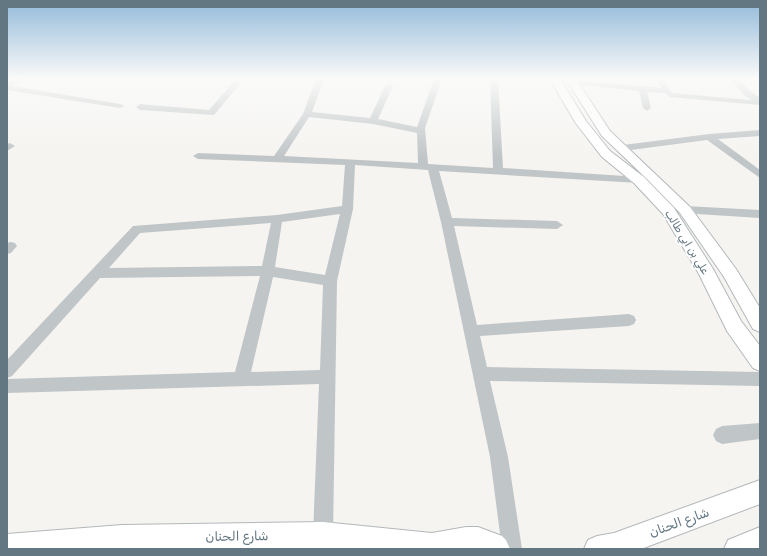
<svg xmlns="http://www.w3.org/2000/svg" width="767" height="556" font-family="Rubik,Cairo,sans-serif">
<style>
.lines{fill:none;stroke-linecap:round;stroke-linejoin:round}
.major-casing{stroke:#b3b8bb;stroke-width:2}
.minor{fill:#c0c5c7;fill-rule:evenodd}
.major{fill:#fff;fill-rule:evenodd}
.labels{text-anchor:middle;dominant-baseline:central;stroke-width:4;stroke-linejoin:round;paint-order:stroke}
.street-label{font-size:11px;fill:#637782;stroke:#fff}
.near-street-label{font-size:13px;fill:#637782;stroke:#fff}
</style>
<rect width="100%" height="100%" fill="#f5f4f1"/>
<g class="lines">
<g class="major-casing">
<path id="major" d="M 550,79 L 560,79 L 586,121 L 610,151 L 644,177 L 674,208 L 713,269 L 741,321 L 760,346 L 760,371 L 753,368 L 727,331 L 699,274 L 663,214 L 634,183 L 602,157 L 575,122 Z
M 566,79 L 576,79 L 610,131 L 690,207 L 736,269 L 760,308 L 760,332 L 753,329 L 724,277 L 680,213 L 647,179 L 602,136 Z
M 760,480 L 760,504 L 641,549 L 584,549 L 588,540 L 597,536 L 614,533 Z
M 323,522 L 432,533 L 466,527 L 478,527 L 502,536 L 506,540 L 510,549 L 7,549 L 7,534 L 122,525 Z
M 760,527 L 760,549 L 724,549 L 728,540 Z"/>
</g>
<path class="minor" d="M 15,79 L 25,79 L 12,86 L 120,104 L 124,106 L 120,108 L 7,90 L 7,83 Z
M 236,79 L 244,79 L 214,115 L 140,110 L 136,107 L 140,104 L 209,110 Z
M 316,79 L 324,79 L 312,112 L 370,118 L 385,86 L 389,84 L 393,86 L 378,119 L 417,127 L 434,79 L 442,79 L 425,128 L 428,164 L 493,168 L 490,79 L 498,79 L 503,168 L 639,177 L 644,180 L 639,183 L 439,171 L 452,218 L 557,221 L 563,225 L 557,229 L 454,226 L 477,325 L 629,314 L 634,316 L 636,320 L 634,324 L 629,326 L 480,336 L 487,367 L 760,372 L 760,386 L 490,381 L 508,457 L 522,549 L 502,549 L 490,457 L 441,222 L 428,170 L 355,165 L 353,209 L 337,281 L 333,535 L 330,542 L 323,545 L 316,542 L 313,535 L 319,384 L 7,393 L 7,379 L 235,372 L 260,276 L 100,278 L 12,376 L 7,378 L 7,360 L 133,226 L 277,215 L 342,206 L 345,165 L 198,159 L 193,156 L 198,153 L 274,156 L 303,114 ZM 309,117 L 373,124 L 417,133 L 418,163 L 284,156 ZM 340,214 L 325,275 L 275,267 L 282,222 ZM 271,223 L 262,266 L 109,268 L 140,233 ZM 273,277 L 323,285 L 320,370 L 251,372 Z
M 655,79 L 663,79 L 672,93 L 751,100 L 744,95 L 730,79 L 738,79 L 750,91 L 760,98 L 760,105 L 670,97 L 665,93 L 647,92 L 651,108 L 647,111 L 643,108 L 639,91 L 573,84 L 569,82 L 573,80 L 662,88 Z
M 760,130 L 760,136 L 718,139 L 760,170 L 760,178 L 707,140 L 623,151 L 618,148 L 623,145 L 709,134 Z
M 10,143 L 15,146 L 7,151 L 7,144 Z
M 685,206 L 760,210 L 760,218 L 681,213 L 679,210 L 681,207 Z
M 11,242 L 15,243 L 17,246 L 11,253 L 7,254 L 7,243 Z
M 760,423 L 760,439 L 722,444 L 716,441 L 713,435 L 716,429 L 722,426 Z"/>
<use href="#major" class="major"/>
</g>
<linearGradient id="sky" x2="0" y2="1"><stop stop-color="#93bada"/><stop offset="0.5" stop-color="#fafaf9"/><stop offset="1" stop-color="#fafaf9" stop-opacity="0"/></linearGradient>
<rect width="767" height="157" fill="url(#sky)"/>
<g class="labels">
<g class="street-label">
<text transform="translate(687 242) rotate(58)">علي بن ابي طالب</text>
</g>
<g class="near-street-label">
<text transform="translate(679 522) rotate(-20)">شارع الحنان</text>
<text transform="translate(237 536) rotate(-1)">شارع الحنان</text>
</g>
</g>
<rect width="767" height="556" fill="none" stroke="#637782" stroke-width="16"/>
</svg>
